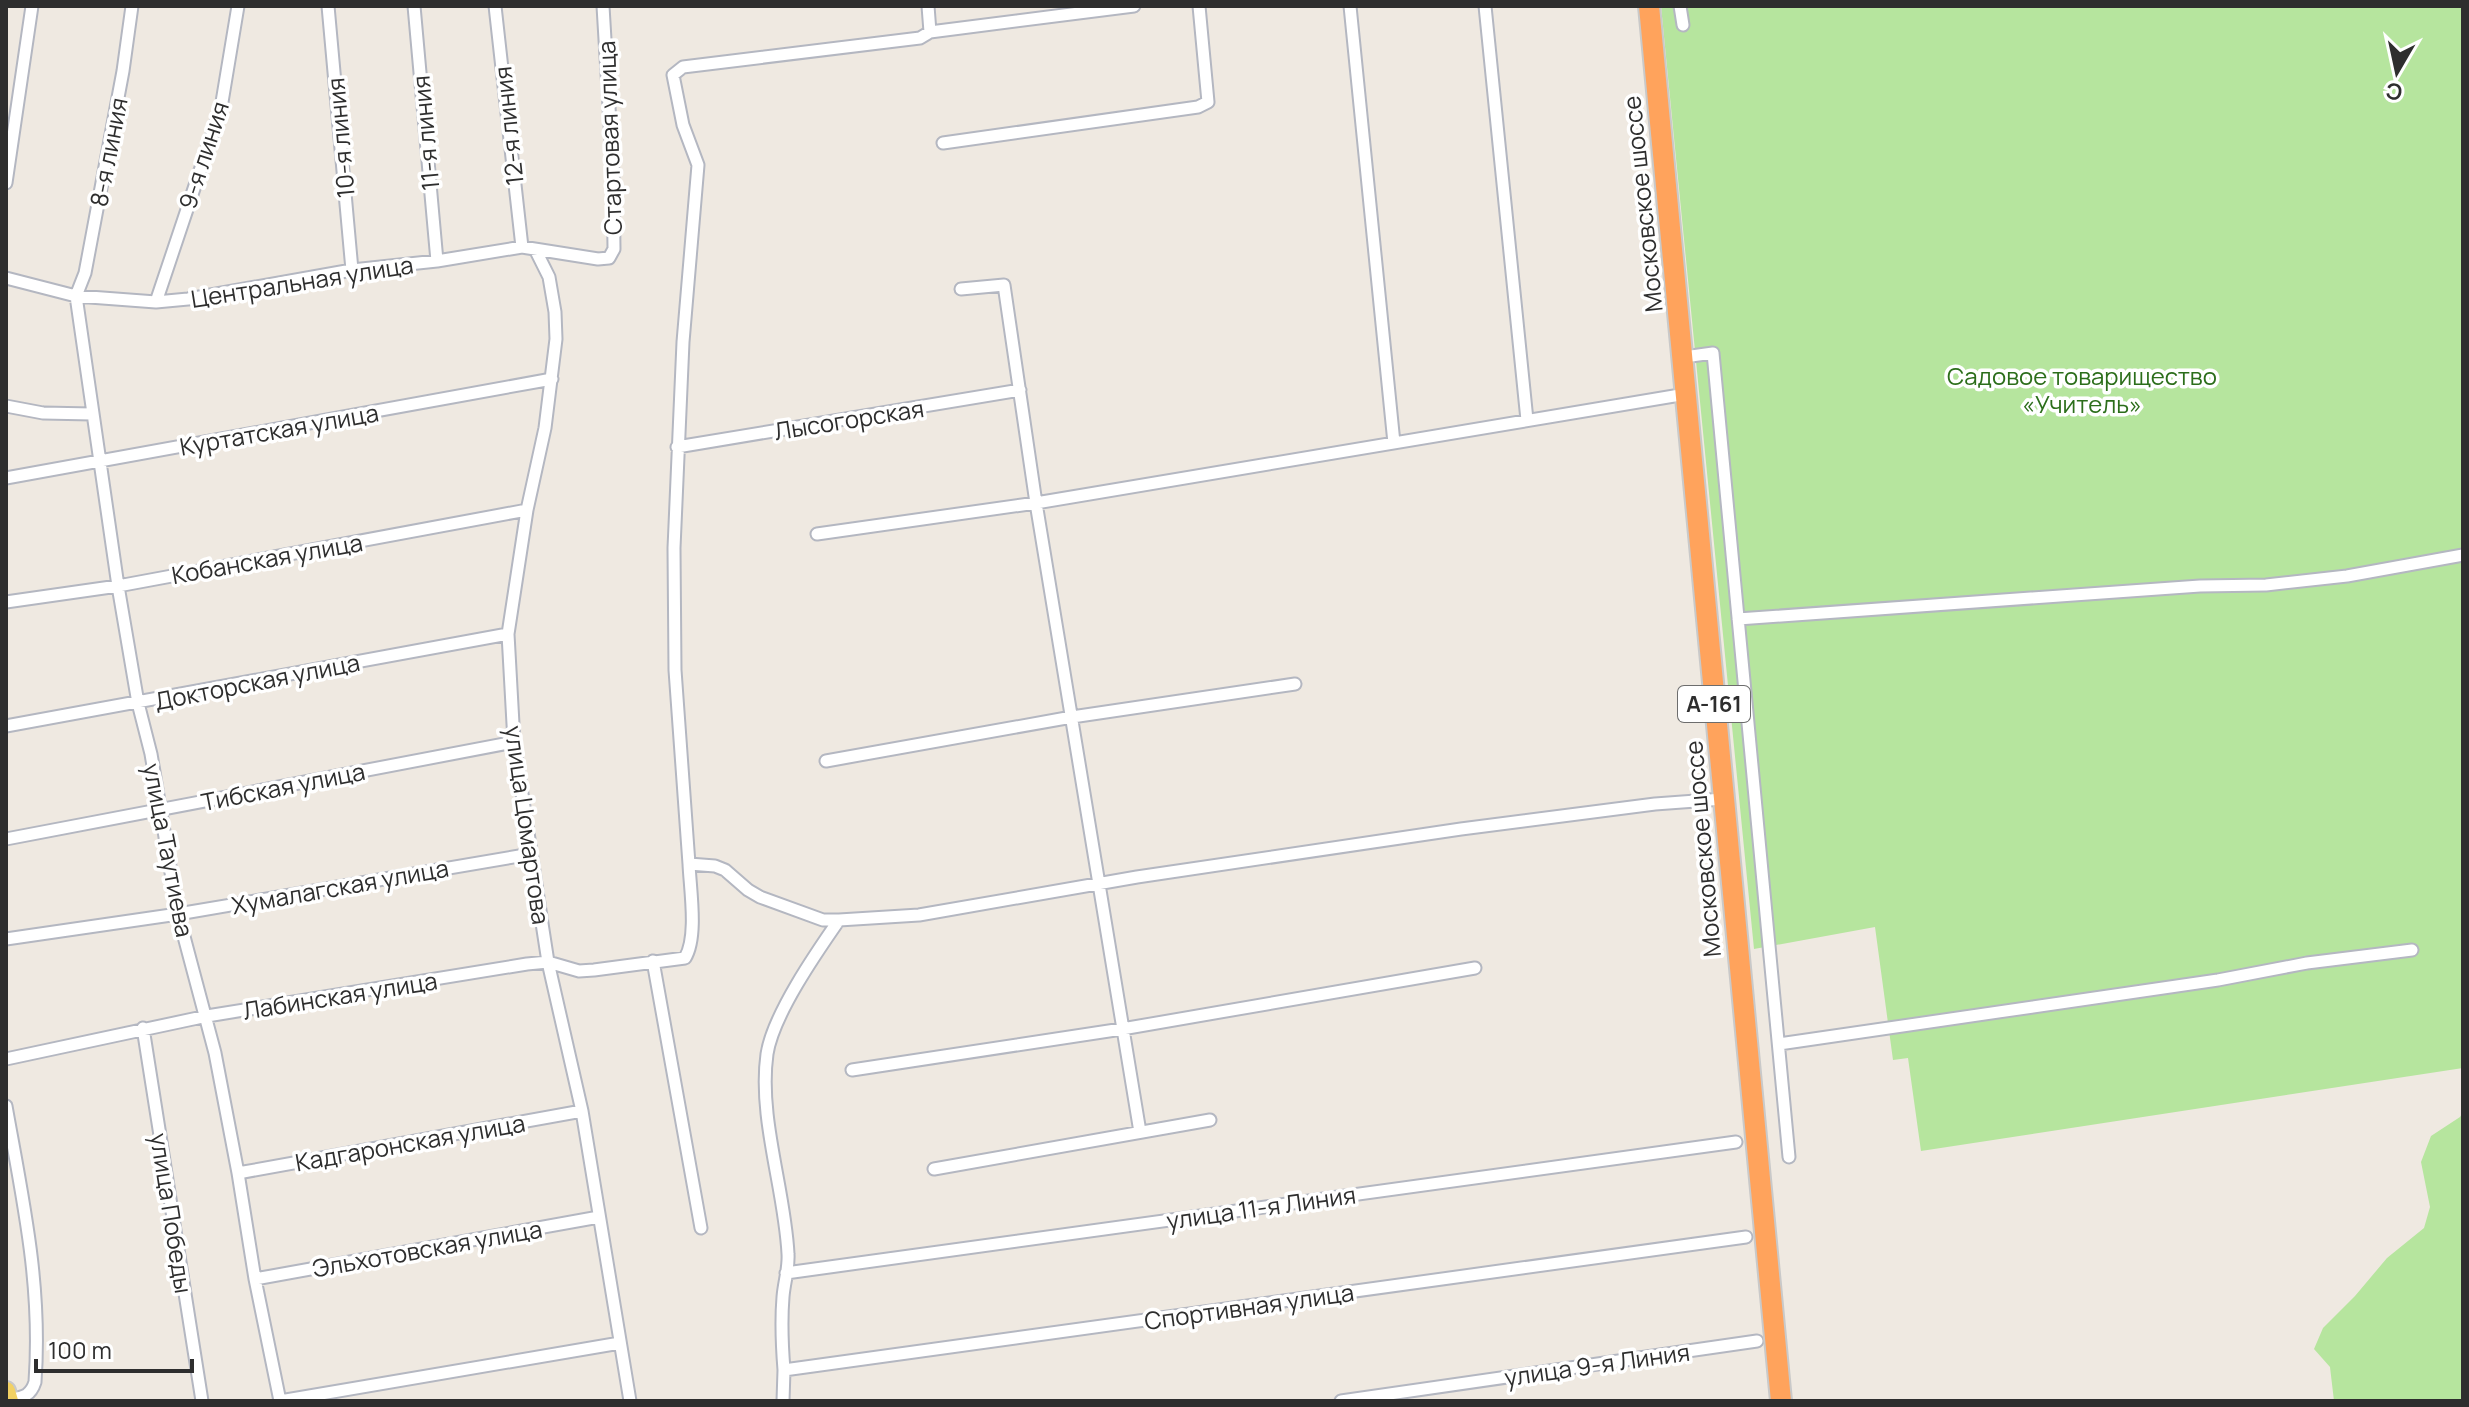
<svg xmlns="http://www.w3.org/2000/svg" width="2469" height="1407" font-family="Manrope,sans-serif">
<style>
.green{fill:#b6e59e}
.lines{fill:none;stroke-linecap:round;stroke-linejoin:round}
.street-casing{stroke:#b4b7c1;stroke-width:15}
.primary-casing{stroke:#c9c9c9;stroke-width:22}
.highway-casing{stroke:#c9c9c9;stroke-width:24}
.street{stroke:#fff;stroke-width:11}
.primary{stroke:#f2d163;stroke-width:18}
.highway{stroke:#ffa35c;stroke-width:20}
.labels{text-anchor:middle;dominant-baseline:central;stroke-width:7;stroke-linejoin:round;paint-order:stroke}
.shield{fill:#fff;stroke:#6d6d6d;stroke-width:2}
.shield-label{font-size:22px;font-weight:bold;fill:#2e2e2e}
.street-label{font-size:24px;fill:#2e2e2e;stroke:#fff}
.park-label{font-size:24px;fill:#2c6e1b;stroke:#fff}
</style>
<rect width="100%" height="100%" fill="#efe9e1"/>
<path class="green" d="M 1661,6 L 2463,6 L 2463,1068 L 1921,1151 L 1908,1058 L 1893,1060 L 1875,927 L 1754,949 Z
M 2463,1112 L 2463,1401 L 2334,1401 L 2330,1367 L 2314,1349 L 2323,1328 L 2355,1296 L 2387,1258 L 2424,1228 L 2430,1207 L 2421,1162 L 2431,1136 L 2460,1117 Z"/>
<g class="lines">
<g class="street-casing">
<path id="street" d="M 132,6 L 123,71 L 85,273 L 76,296 L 118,586 L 138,703 L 151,754 L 178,914 L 215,1053 L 238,1173 L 255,1279 L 280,1401
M 328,6 L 352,270
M 414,6 L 437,261
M 495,6 L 522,247
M 928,6 L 930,32 L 920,38 L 683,67 L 673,75 L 683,125 L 698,165 L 683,342 L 674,548 L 675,670 L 689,864 L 715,866 L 725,870 L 748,890 L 760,897 L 823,920 L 839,920 L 919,915 L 1137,877 L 1461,829 L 1655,804 L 1723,799
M 1350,6 L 1394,443
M 1485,6 L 1527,420
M 1680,6 L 1683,25
M 930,32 L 1134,6
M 943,143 L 1198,107 L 1208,102 L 1199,6
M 6,183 L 32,6
M 535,249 L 549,277 L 555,312 L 556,339 L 545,428 L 527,510 L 508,634 L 514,742 L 548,962 L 582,1111 L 630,1401
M 6,278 L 76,296 L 156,302 L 188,299 L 352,270 L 437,261 L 522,247 L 598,259 L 609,258 L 614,249 L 613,174 L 603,6
M 961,289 L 1004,285 L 1036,503 L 1140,1132
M 156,302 L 221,108 L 238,6
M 1684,357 L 1713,353 L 1789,1157
M 6,406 L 43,413 L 92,414
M 677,447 L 1020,390
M 6,478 L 552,379
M 817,534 L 1036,503 L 1686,394
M 6,602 L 118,586 L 527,510
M 1738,619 L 2200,586 L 2266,585 L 2347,576 L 2463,555
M 6,726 L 508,634
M 826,761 L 1072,717 L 1295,684
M 6,839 L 514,742
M 6,939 L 178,914 L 531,854
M 653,961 L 701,1228
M 143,1028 L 202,1401
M 1779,1044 L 2218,980 L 2307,963 L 2412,950
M 6,1059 L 207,1016 L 527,964 L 548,962 L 579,971 L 594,970 L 685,958 C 698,937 690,889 689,864
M 852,1070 L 1122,1029 L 1475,968
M 6,1106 C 23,1201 42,1285 35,1382 C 30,1398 21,1397 6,1400
M 934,1169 L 1210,1120
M 238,1173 L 582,1111
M 786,1273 L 1736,1142
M 255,1279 L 599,1217
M 784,1370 C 782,1345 781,1321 783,1297 C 784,1283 789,1268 788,1254 C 785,1190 758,1118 767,1054 C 773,1015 816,953 839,920
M 280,1401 L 620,1343
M 783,1401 L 784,1370 L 1746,1237
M 1341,1401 L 1757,1341"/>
</g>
<g class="primary-casing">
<path id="primary" d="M 6,1391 L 9,1401"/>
</g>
<g class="highway-casing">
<path id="highway" d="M 1649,6 L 1781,1401"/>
</g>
<use href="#street" class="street"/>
<use href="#primary" class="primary"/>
<use href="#highway" class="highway"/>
</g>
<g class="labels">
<rect class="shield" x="1678" y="686" width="72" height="36" rx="6"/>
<g class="shield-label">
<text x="1714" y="704">А-161</text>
</g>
<g class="street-label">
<text transform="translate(508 126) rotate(-96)">12-я линия</text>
<text transform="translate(425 133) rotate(-95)">11-я линия</text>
<text transform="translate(340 138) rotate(-95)">10-я линия</text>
<text transform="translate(609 138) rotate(-92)">Стартовая улица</text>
<text transform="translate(108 152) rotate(-79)">8-я линия</text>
<text transform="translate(203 155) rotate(-72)">9-я линия</text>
<text transform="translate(1642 204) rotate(-96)">Московское шоссе</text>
<text transform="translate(302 281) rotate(-9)">Центральная улица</text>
<text transform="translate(849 419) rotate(-9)">Лысогорская</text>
<text transform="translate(279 429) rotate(-10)">Куртатская улица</text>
<text transform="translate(267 558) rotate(-10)">Кобанская улица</text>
<text transform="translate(257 681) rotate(-11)">Докторская улица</text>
<text transform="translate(283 786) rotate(-11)">Тибская улица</text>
<text transform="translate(528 825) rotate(82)">улица Цомартова</text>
<text transform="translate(1702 849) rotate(-95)">Московское шоссе</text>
<text transform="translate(169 850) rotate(79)">улица Таутиева</text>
<text transform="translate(340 886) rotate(-10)">Хумалагская улица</text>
<text transform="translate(340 995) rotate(-9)">Лабинская улица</text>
<text transform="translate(410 1142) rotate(-10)">Кадгаронская улица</text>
<text transform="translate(1261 1207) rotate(-8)">улица 11-я Линия</text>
<text transform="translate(172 1213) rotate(81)">улица Победы</text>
<text transform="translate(427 1248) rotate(-10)">Эльхотовская улица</text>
<text transform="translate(1249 1306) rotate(-8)">Спортивная улица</text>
<text transform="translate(1597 1364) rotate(-8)">улица 9-я Линия</text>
</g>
<g class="park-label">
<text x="2082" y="375">Садовое товарищество<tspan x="2082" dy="28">«Учитель»</tspan></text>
</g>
</g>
<rect width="2469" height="1407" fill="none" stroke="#2e2e2e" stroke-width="16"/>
<g transform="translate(2397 72) rotate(189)" stroke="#ffffff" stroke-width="6" paint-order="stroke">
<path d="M0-6L14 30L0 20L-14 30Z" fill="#2e2e2e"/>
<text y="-12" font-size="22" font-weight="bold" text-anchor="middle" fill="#2e2e2e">С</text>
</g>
<path d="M36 1359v12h156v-12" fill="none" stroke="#2e2e2e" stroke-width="4"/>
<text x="48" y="1359" font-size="24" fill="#2e2e2e" stroke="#ffffff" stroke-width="6" paint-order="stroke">100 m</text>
</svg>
